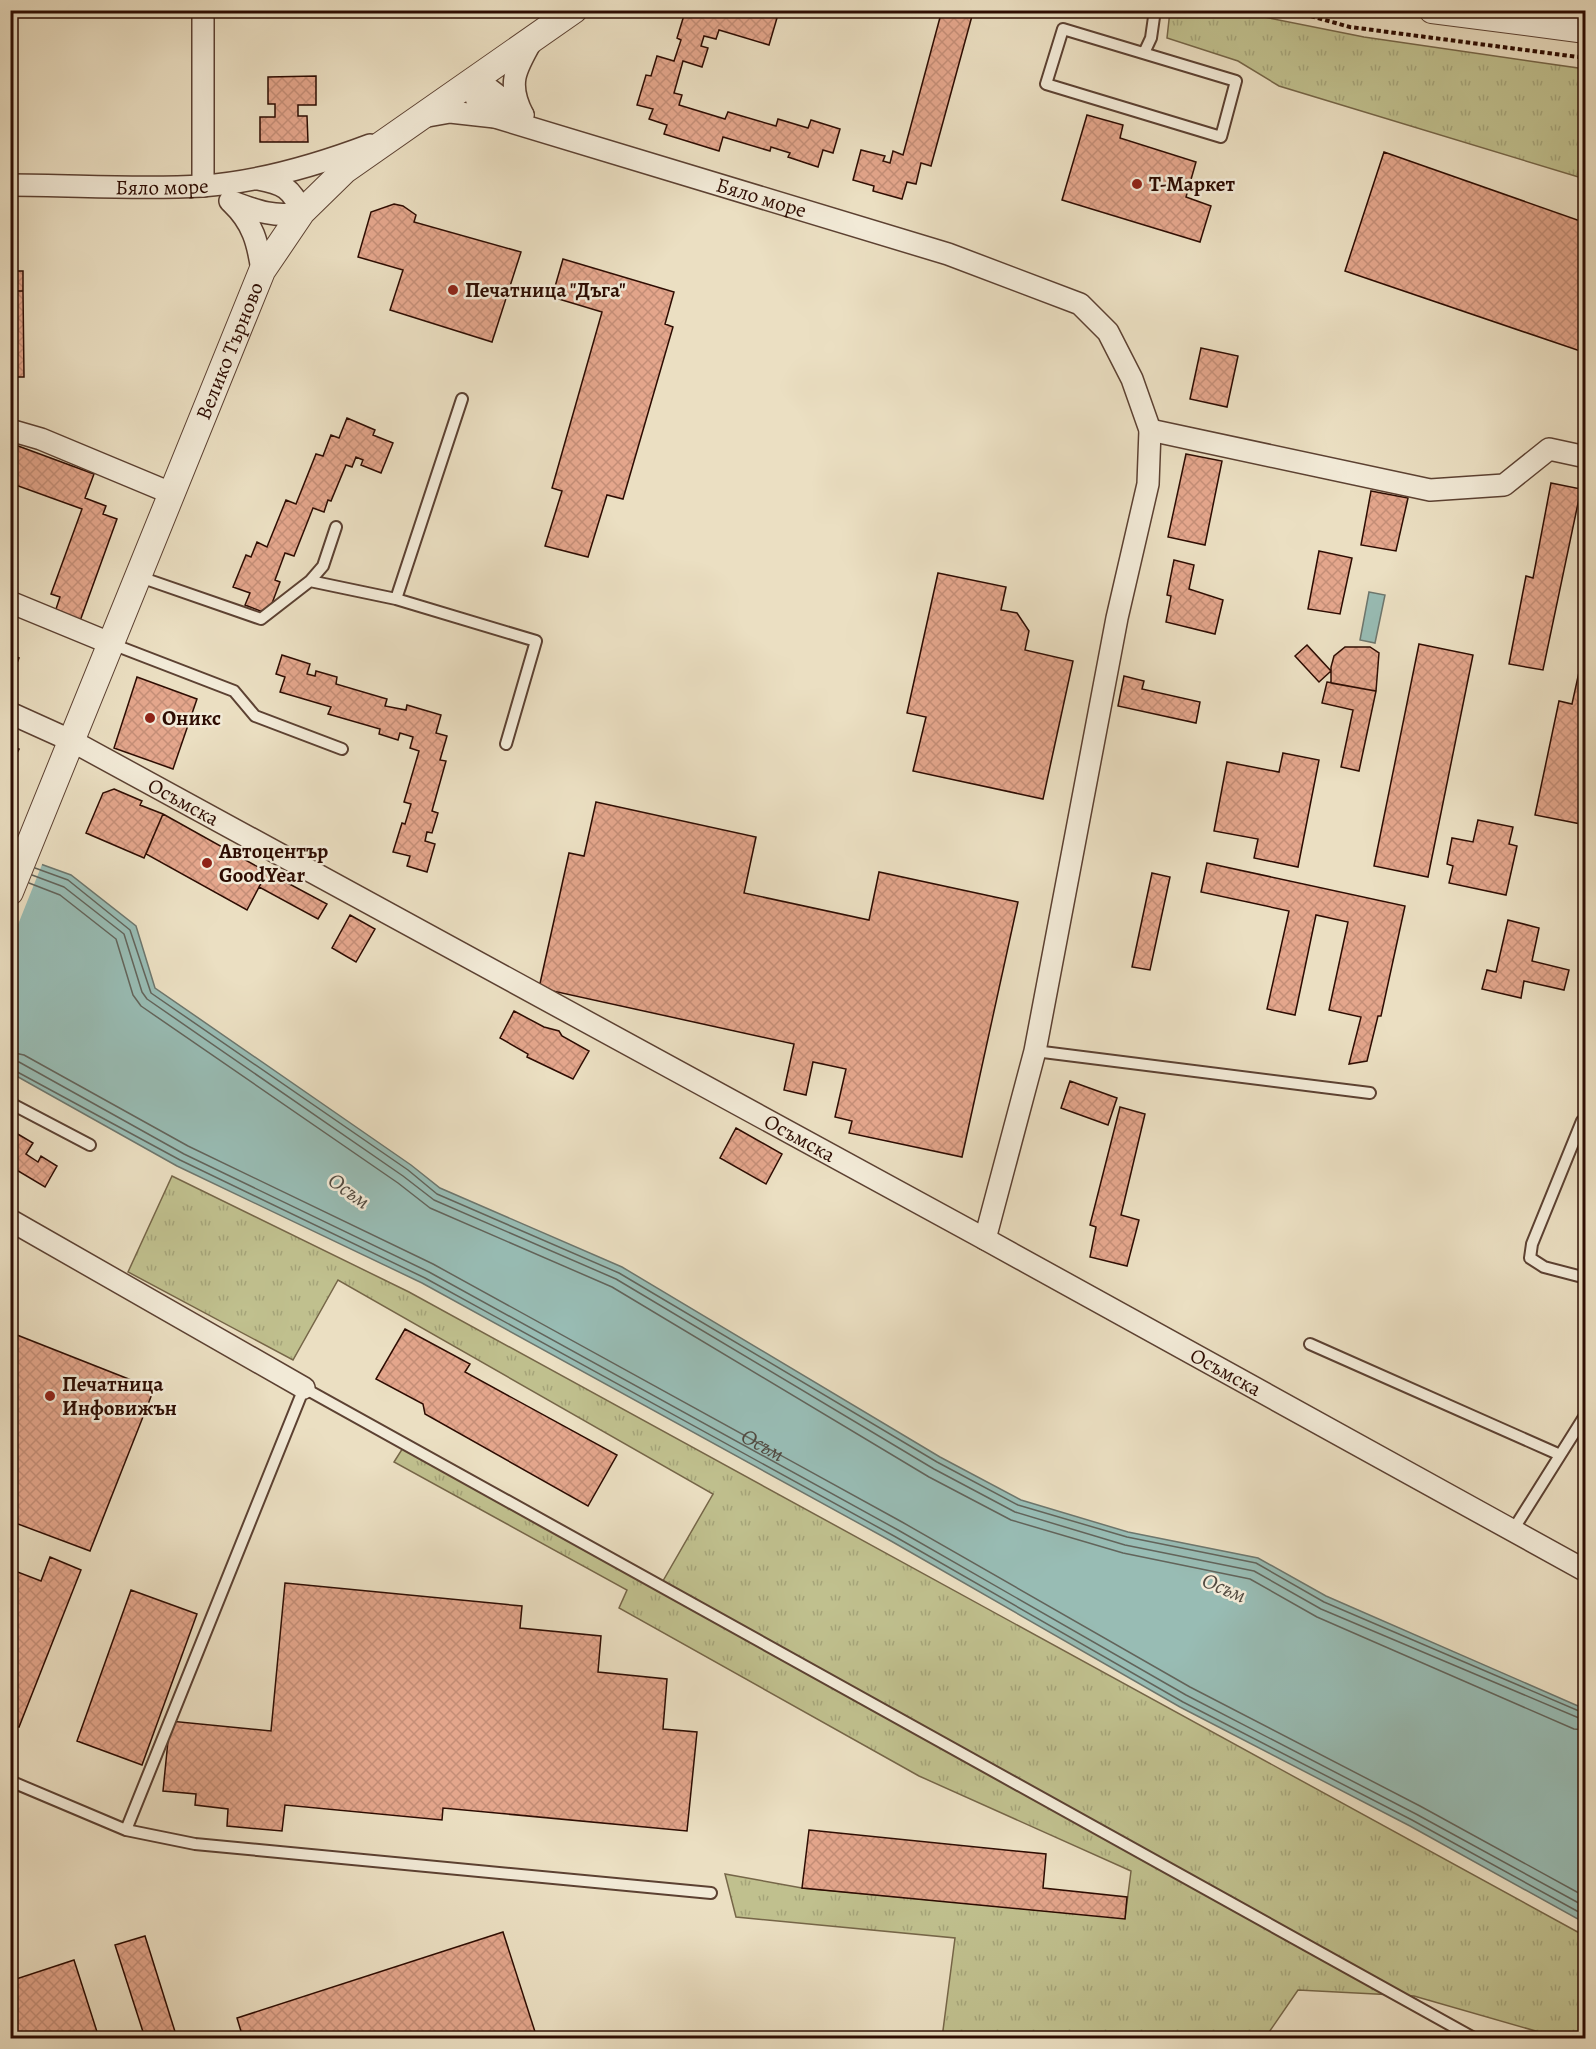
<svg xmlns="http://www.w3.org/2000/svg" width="1596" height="2049" font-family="Alegreya,serif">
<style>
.grass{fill:url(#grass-tufts);stroke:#766648;stroke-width:1.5}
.water{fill:#98bcb4;stroke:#6d766d;stroke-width:1.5}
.pier{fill:#ebdfc2}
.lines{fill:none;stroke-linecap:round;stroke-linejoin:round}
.shore{stroke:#62645b;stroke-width:1.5}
.building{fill:url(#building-cross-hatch);stroke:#2d0c02;stroke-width:1.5}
.service-casing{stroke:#5c4132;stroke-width:14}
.minor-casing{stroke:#5c4132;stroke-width:24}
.tertiary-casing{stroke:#5c4132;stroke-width:28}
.path{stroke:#2d0c02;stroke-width:4;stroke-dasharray:4.5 3;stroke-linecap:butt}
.service{stroke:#f2ead7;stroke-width:10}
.minor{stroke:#f2ead7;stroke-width:21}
.tertiary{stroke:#f2ead7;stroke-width:26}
.poi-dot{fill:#8f2418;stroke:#f2ead7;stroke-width:2}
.labels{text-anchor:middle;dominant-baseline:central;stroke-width:5;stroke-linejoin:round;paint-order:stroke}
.poi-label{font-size:21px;font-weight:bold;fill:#2d0c02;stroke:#f2ead7;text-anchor:start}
.street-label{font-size:21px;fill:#2d0c02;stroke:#f2ead7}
.water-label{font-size:22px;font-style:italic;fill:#524a40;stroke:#f2ead7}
</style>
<defs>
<pattern id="grass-tufts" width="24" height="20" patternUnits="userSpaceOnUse" patternTransform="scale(1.5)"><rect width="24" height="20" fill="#c0c08e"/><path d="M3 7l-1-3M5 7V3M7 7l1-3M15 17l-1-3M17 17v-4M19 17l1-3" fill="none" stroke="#a5a479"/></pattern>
<pattern id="building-cross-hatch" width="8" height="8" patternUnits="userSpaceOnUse" patternTransform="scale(1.5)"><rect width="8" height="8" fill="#e4a68c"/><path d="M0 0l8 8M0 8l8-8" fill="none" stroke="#c48e77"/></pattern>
</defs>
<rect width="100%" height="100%" fill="#ebdfc2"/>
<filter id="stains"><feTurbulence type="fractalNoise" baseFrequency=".00333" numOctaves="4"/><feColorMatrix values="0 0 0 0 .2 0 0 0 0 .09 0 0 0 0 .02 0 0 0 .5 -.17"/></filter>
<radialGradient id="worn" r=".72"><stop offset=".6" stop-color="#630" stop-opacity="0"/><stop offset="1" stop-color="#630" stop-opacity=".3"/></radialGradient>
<path class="grass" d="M 1170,11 L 1234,11 L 1364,37 L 1585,69 L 1585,179 L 1279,86 L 1238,61 L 1167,38 Z
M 172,1176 L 409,1292 L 1585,1936 L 1585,2038 L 1560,2038 L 1414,1996 L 1298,1990 L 1265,2038 L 942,2038 L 955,1938 L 736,1917 L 725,1874 L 802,1888 L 1125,1918 L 1131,1871 L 919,1776 L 619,1608 L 627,1590 L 394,1462 L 406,1443 L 660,1586 L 713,1494 L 338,1280 L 293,1360 L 128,1272 Z"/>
<path class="water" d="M 1369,592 L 1385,595 L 1375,643 L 1360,640 Z
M 10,853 L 71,875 L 136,926 L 155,988 L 411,1165 L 440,1188 L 622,1267 L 940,1457 L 1021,1500 L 1128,1532 L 1258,1558 L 1326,1596 L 1585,1709 L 1585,1923 L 1410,1826 L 1180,1707 L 891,1541 L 422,1283 L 177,1166 L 11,1073 Z"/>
<path class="pier" d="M 10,850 L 43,862 L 11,942 Z"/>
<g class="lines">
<g class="shore">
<path d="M 35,868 L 68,880 L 130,930 L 151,993 L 408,1170 L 437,1194 L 619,1273 L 937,1462 L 1018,1505 L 1127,1537 L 1256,1563 L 1324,1602 L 1586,1714"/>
<path d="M 32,875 L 64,887 L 124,934 L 142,992 L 147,999 L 403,1176 L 434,1200 L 616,1279 L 934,1469 L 1015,1512 L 1125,1545 L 1254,1571 L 1321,1609 L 1586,1721"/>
<path d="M 29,883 L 60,895 L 116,939 L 133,995 L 141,1006 L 398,1183 L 430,1208 L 612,1287 L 929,1477 L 1011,1520 L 1123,1553 L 1250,1579 L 1317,1617 L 1574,1729 L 1586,1730"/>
<path id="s1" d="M 10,1052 L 24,1055 L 188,1146 L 433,1264 L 902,1522 L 1190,1687 L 1420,1806 L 1586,1897"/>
<path d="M 10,1061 L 19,1062 L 184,1154 L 429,1272 L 898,1530 L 1186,1695 L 1416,1814 L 1586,1907"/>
<path d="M 10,1068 L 180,1160 L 425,1278 L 894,1536 L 1183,1702 L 1412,1820 L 1586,1916"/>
</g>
</g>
<path class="building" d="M 703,10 L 728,13 L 729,10 L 753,10 L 777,18 L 769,45 L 719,30 L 716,39 L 704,36 L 701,46 L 708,48 L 702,67 L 683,61 L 674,93 L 682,95 L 679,105 L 725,119 L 728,112 L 776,126 L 778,119 L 808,128 L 811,120 L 840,129 L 833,153 L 823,150 L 818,167 L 788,157 L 790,153 L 771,147 L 770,151 L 723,137 L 719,151 L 664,134 L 667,125 L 649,119 L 653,109 L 637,105 L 646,75 L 651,76 L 657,56 L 674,61 L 681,40 L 677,38 L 685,12 L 701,16 Z
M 942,10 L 962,10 L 962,13 L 972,16 L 931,166 L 921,163 L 916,184 L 907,182 L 902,199 L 873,191 L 874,186 L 853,180 L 861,150 L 885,156 L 883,161 L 890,163 L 893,151 L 903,155 Z
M 316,76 L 316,105 L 298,105 L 298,116 L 307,116 L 308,142 L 260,142 L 260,117 L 275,117 L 275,104 L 268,104 L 268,77 Z
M 1087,115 L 1123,125 L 1120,138 L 1196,162 L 1186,197 L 1211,206 L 1200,242 L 1062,200 Z
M 1384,152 L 1586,223 L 1586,353 L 1345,271 Z
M 394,204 L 403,206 L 416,215 L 414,222 L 521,252 L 492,342 L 390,310 L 403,270 L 358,257 L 371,212 Z
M 563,259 L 674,292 L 665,324 L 673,327 L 623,499 L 607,495 L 588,557 L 545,546 L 562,491 L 552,488 L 602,312 L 552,297 Z
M 10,271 L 23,271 L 23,291 L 10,291 Z
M 10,291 L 23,291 L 24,377 L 10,377 Z
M 1201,348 L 1238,356 L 1227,407 L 1190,399 Z
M 347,418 L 375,430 L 373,435 L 393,443 L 381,473 L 361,465 L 363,460 L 356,457 L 352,467 L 346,465 L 331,501 L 328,500 L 324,512 L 313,508 L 294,556 L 285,553 L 275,580 L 280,582 L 268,614 L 245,605 L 250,593 L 233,587 L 246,555 L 251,557 L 257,542 L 267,547 L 286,500 L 296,504 L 316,454 L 323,456 L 331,435 L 339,438 Z
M 10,443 L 94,474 L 85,498 L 106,506 L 103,514 L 117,519 L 80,621 L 55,612 L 60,597 L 51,594 L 82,509 L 10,483 Z
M 1186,454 L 1222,461 L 1205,545 L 1168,537 Z
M 1551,483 L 1581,489 L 1543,670 L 1509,664 L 1526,576 L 1533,578 Z
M 1371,491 L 1408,498 L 1396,551 L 1361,545 Z
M 1319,551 L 1352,558 L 1340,614 L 1308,609 Z
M 1174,560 L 1194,565 L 1189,589 L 1223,600 L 1215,634 L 1166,622 L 1171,596 L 1167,595 Z
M 938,573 L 1006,587 L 1001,610 L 1017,613 L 1029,631 L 1025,650 L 1073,661 L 1043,799 L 913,771 L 926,717 L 907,713 Z
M 1419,644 L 1473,655 L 1428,877 L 1374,866 Z
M 1307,645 L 1331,671 L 1319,682 L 1295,656 Z
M 1345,647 L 1370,647 L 1379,653 L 1376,691 L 1331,683 L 1331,667 L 1334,656 Z
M 10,654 L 19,658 L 11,679 L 10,679 Z
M 282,655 L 310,664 L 307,674 L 315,676 L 316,671 L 337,677 L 336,684 L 387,699 L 385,706 L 406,710 L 407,705 L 441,715 L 436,733 L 447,736 L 440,760 L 446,761 L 432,811 L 438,813 L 432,833 L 427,832 L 425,841 L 435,844 L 427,872 L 407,866 L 410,856 L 393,852 L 402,823 L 405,824 L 411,804 L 404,802 L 419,751 L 410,748 L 413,737 L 400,733 L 398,740 L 379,734 L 380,729 L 328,714 L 331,707 L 280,692 L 285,677 L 276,674 Z
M 1579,672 L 1586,673 L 1586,825 L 1535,815 L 1559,701 L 1572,704 Z
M 1124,676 L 1144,681 L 1142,689 L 1200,702 L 1196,723 L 1118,706 Z
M 137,677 L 197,699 L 173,769 L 114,748 Z
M 1327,682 L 1376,691 L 1359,771 L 1341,767 L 1353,710 L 1322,703 Z
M 10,745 L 19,749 L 10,767 Z
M 1283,753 L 1319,760 L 1298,867 L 1254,858 L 1258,839 L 1214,831 L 1227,762 L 1279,772 Z
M 114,789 L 142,801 L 140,805 L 163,814 L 144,858 L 86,833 L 103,793 Z
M 596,802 L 756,837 L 744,893 L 869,920 L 879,872 L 1018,902 L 962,1157 L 849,1133 L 852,1121 L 835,1117 L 846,1069 L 813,1062 L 806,1095 L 784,1090 L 794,1044 L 539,988 L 569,853 L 584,856 Z
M 163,814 L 267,872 L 247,910 L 146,854 Z
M 1478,820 L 1513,827 L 1509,844 L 1517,846 L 1506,895 L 1449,883 L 1453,866 L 1447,864 L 1452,838 L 1473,842 Z
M 1207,863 L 1405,906 L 1381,1016 L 1378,1016 L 1367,1061 L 1349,1064 L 1361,1017 L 1329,1010 L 1348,922 L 1316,915 L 1295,1015 L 1267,1009 L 1289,911 L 1201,892 Z
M 267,872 L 327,904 L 318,919 L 259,887 Z
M 1152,873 L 1170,877 L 1150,970 L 1132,967 Z
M 350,915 L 375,929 L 356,962 L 332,948 Z
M 1508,920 L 1539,928 L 1532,961 L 1569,970 L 1564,990 L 1524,981 L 1521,998 L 1482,989 L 1487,970 L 1496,972 Z
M 514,1011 L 544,1027 L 559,1031 L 562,1036 L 589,1051 L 573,1079 L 527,1057 L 528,1054 L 500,1038 Z
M 1070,1081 L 1117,1098 L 1108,1125 L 1061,1108 Z
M 1120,1107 L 1145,1114 L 1121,1215 L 1139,1220 L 1127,1266 L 1090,1257 L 1096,1227 L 1090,1225 Z
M 736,1128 L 782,1154 L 766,1184 L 720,1158 Z
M 11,1130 L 33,1143 L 26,1154 L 38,1162 L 41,1156 L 57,1166 L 45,1187 L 15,1169 L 10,1176 Z
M 10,1324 L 15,1326 L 12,1333 L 154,1389 L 90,1551 L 10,1521 Z
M 405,1329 L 470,1364 L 465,1372 L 617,1455 L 588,1506 L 425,1414 L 423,1404 L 376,1379 Z
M 50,1557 L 81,1570 L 19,1727 L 10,1724 L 10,1569 L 41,1581 Z
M 285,1583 L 522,1606 L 520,1628 L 601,1636 L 598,1672 L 667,1679 L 663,1729 L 697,1732 L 687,1831 L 443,1808 L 442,1820 L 285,1805 L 282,1831 L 227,1826 L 228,1809 L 195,1805 L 196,1794 L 163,1791 L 170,1721 L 271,1731 Z
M 131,1590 L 197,1614 L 142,1765 L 77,1741 Z
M 809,1830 L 1046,1854 L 1043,1888 L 1127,1897 L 1125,1919 L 802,1888 Z
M 503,1932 L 537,2038 L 243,2038 L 237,2018 Z
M 145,1936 L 177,2038 L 145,2038 L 115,1945 Z
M 74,1960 L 99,2038 L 10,2038 L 10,1981 Z"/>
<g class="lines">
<g class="service-casing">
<path id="service" d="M 1063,29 L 1236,81 L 1221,137 L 1046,84 Z
M 1144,53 L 1151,38 L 1155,10
M 462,399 L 396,599 L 536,641 L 506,744
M 140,577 L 261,619 L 310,581 L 323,566 L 336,527
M 310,581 L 396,599
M 112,644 L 234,691 L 255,716 L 342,749
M 1035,1051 L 1370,1093
M 10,1103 L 90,1145
M 1582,1121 L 1532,1244 L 1530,1258 L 1544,1267 L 1586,1278
M 1310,1344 L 1558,1454
M 1513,1530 L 1586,1414
M 10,1781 L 126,1830 L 195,1844 L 711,1893
M 126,1830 L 304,1388 L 1474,2038"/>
</g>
<g class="minor-casing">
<g id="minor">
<path d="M 523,115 C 507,84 515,70 531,42"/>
<path id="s2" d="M 422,117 L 450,112 L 495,117 L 948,254 L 1080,304 L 1108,332 L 1132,379 L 1150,430 L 1148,484 L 1117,618 L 1035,1051 L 985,1239"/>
<path d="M 495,117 C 480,107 474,100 472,82 L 484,85 L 523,115"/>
<path id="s3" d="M 10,185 C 74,185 139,190 202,186 C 260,182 317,165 370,145"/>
<path d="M 203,186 L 203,10"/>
<path d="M 230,201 C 254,210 276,219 302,212 C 291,188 284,184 258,179"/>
<path d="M 232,203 C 253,223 258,243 262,271"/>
<path d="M 10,430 L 41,439 L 173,494"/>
<path d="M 1150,430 L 1430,490 L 1504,485 L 1549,449 L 1586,457"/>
<path d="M 10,602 L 112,644"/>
<path id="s4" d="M 10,713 L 72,741 L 985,1239 L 1586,1571"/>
<path d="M 10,1220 L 304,1388"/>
</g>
</g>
<g class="tertiary-casing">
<g id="tertiary">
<path d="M 1432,10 L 1586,30"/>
<path id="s5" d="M 10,892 L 262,271 L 302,212 L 345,170 L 574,10"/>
</g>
</g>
<path class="path" d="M 1289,10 L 1350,27 L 1586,58"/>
<use href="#service" class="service"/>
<use href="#minor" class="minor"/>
<use href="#tertiary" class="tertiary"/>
</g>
<g class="poi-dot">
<circle cx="1137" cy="184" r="6"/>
<circle cx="453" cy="290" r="6"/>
<circle cx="150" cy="718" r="6"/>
<circle cx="207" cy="863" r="6"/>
<circle cx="50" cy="1396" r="6"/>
</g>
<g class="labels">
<g class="poi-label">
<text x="1149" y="184">Т-Маркет</text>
<text x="465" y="290">Печатница "Дъга"</text>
<text x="162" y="718">Оникс</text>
<text x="219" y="851">Автоцентър<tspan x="219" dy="24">GoodYear</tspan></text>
<text x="62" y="1384">Печатница<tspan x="62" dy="24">Инфовижън</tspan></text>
</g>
<g class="street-label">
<text stroke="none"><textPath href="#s3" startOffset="152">Бяло море</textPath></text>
<text stroke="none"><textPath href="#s2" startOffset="352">Бяло море</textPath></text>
<text stroke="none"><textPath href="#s5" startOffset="584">Велико Търново</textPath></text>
<text stroke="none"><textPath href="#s4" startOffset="195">Осъмска</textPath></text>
<text stroke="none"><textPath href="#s4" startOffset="897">Осъмска</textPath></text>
<text stroke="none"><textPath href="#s4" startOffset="1383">Осъмска</textPath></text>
</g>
<g class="water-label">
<text transform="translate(349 1191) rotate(36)">Осъм</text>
<text stroke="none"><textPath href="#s1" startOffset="850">Осъм</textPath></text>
<text transform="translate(1224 1588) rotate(23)">Осъм</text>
</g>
</g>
<rect width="1596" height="2049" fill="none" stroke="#ebdfc2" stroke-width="36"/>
<rect x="12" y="12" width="1572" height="2025" fill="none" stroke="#2d0c02" stroke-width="3"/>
<rect x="18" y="18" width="1560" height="2013" fill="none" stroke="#2d0c02" stroke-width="1.5"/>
<rect width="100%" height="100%" filter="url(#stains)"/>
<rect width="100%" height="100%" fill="url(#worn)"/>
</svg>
